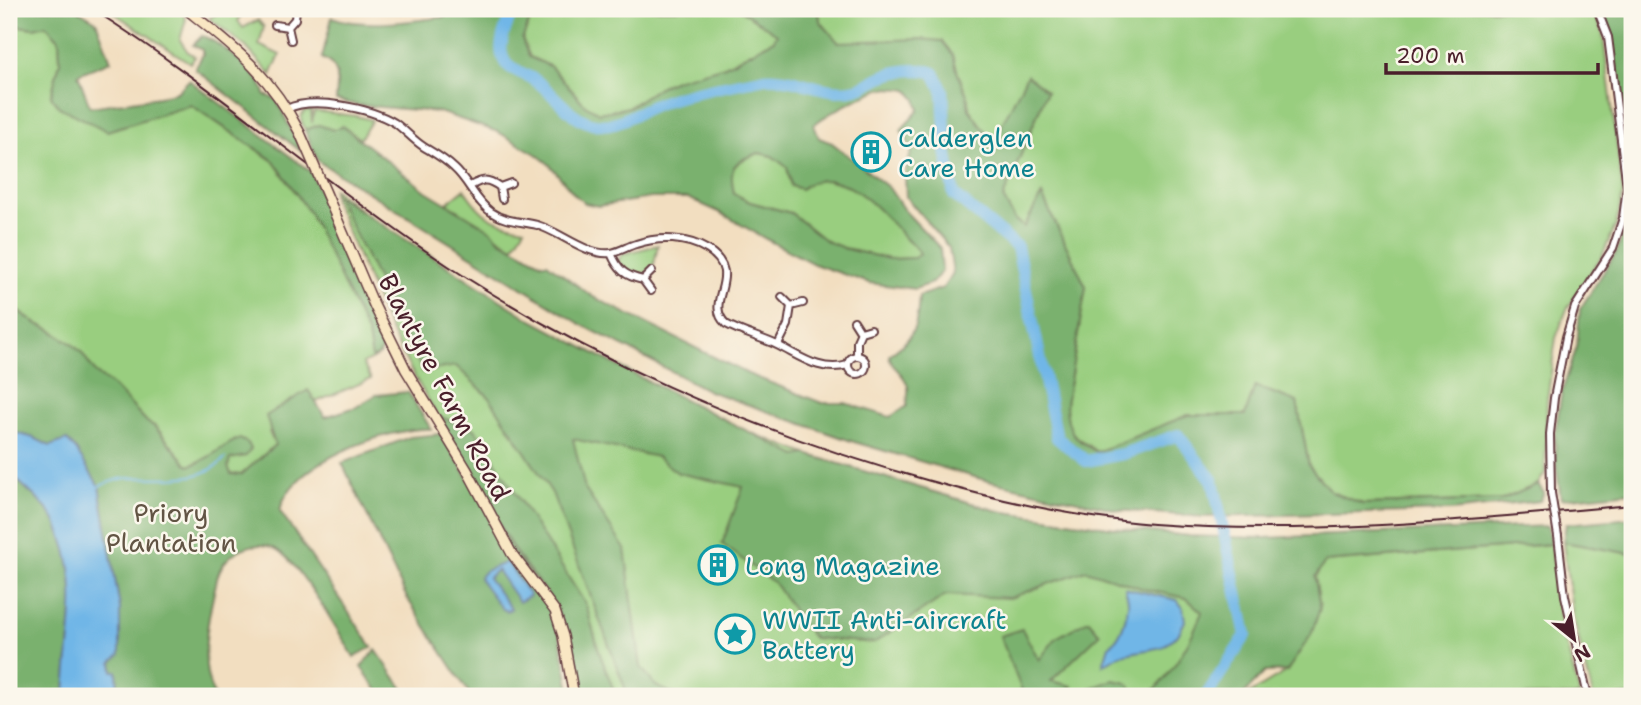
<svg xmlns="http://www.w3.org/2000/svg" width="1641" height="705" font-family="'Shantell Sans',sans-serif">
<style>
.green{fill:#99ce7f;stroke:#727655;stroke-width:2}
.forest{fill:#7ab16e;stroke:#62684c;stroke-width:2;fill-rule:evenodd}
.water{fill:#70b6e7;stroke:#5d6a89;stroke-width:2}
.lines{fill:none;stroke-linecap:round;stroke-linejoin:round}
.stream{stroke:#70b6e7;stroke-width:2}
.river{stroke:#70b6e7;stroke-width:12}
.minor-casing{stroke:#633c41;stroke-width:10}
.secondary-casing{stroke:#633c41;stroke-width:12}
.minor{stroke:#fff;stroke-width:6}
.secondary{stroke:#f9e7c3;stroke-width:9}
.rail{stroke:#4a1f2b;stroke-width:2}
.minor-bridge-casing{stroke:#633c41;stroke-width:10;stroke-linecap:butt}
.secondary-bridge-casing{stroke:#633c41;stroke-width:12;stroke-linecap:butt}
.minor-bridge{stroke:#fff;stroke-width:6}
.secondary-bridge{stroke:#f9e7c3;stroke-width:9}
.labels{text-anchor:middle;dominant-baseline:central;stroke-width:5;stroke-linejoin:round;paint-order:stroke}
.culture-label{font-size:26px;fill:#0d838f;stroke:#fbf7ec;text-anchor:start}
.street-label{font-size:26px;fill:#4a1f2b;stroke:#fbf7ec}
.park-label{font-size:26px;fill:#625444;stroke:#fbf7ec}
</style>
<rect width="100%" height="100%" fill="#fbf7ec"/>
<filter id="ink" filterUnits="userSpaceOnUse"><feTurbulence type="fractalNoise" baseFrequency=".0143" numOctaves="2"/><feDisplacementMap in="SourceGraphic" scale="14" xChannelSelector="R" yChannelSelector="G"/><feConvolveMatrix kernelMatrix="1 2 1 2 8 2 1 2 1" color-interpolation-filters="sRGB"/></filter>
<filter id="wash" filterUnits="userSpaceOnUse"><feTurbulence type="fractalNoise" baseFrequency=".00686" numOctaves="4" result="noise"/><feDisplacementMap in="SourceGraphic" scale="28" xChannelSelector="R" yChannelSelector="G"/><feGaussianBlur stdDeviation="1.57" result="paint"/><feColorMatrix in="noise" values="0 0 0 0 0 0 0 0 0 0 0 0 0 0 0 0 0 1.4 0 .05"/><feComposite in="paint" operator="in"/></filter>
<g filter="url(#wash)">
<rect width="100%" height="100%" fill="#f2dec0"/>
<path class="green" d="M 108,9 L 179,9 L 186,19 L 180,40 L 188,52 L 195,57 L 190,63 Z
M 226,9 L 244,9 L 238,21 L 243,28 L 258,20 L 264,27 L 259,45 L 280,55 L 271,75 L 246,47 L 209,18 Z
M 535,9 L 739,9 L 777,34 L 774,40 L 725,66 L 661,86 L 629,107 L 599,113 L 585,105 L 550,66 L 530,57 L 522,39 Z
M 821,9 L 1593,9 L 1603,35 L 1623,194 L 1616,225 L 1603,254 L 1567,309 L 1556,338 L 1547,400 L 1545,473 L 1538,484 L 1502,500 L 1363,504 L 1331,492 L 1309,466 L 1297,402 L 1255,386 L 1246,415 L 1188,415 L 1097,452 L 1071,433 L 1066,416 L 1066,404 L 1086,287 L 1041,196 L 1024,227 L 1015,220 L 1003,198 L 1047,91 L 1027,76 L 993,143 L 969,109 L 967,95 L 958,74 L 953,55 L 874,43 L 838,42 L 820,21 L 819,11 Z
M 9,25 L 34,28 L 46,25 L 59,39 L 60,62 L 51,96 L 107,131 L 191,105 L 273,161 L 310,213 L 368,335 L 372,359 L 363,364 L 371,379 L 316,402 L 308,390 L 269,432 L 275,445 L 241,475 L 231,474 L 228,467 L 234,441 L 219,453 L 189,466 L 155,426 L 148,423 L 115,388 L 96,373 L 81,352 L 72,344 L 49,329 L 35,323 L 9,304 Z
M 311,110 L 312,123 L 314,111 L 356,116 L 372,120 L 360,139 L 342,126 L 333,130 L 319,125 L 305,130 C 302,122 298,118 305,111 Z
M 759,153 L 772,156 L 787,167 L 791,186 L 801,189 C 838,159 883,212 905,238 C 911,245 917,246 920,254 L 914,258 L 889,259 L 846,249 L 826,241 L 791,213 L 750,202 L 734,193 C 728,167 733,162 759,153 Z
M 333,189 L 438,268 L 594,359 L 711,417 L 806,454 L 998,511 L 1121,529 L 1189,536 L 1210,579 L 1184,696 L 578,696 L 567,636 L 554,603 L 525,567 L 413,374 L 390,330 L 334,200 Z
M 464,189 C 482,217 492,222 525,228 L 513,247 L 447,203 Z
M 658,245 L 654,264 L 643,276 L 622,269 L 618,260 L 623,254 Z
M 1563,542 L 1632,554 L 1632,696 L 1593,696 L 1573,617 Z
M 1551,544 L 1560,621 L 1580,696 L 1246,696 L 1287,671 L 1320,607 L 1315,577 L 1324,562 Z"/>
<path class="forest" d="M 9,9 L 76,9 L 96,21 L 111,61 L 78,74 L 90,107 L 159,97 L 177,92 L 189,80 L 311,172 L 384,342 L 380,355 L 372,359 L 368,335 L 310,214 L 274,161 L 191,105 L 107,131 L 59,107 L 51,96 L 60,62 L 59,39 L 46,25 L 34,28 L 9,25 Z
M 459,9 L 535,9 L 522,39 L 529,57 L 550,66 L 585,105 L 599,113 L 629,107 L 661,86 L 678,79 L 725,66 L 774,40 L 777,34 L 739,9 L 821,9 L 819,11 L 820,21 L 838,42 L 920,39 L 942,41 L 953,55 L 958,74 L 967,95 L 969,109 L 993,142 L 1027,75 L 1047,91 L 1003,198 L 1015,220 L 1024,227 L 1042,195 L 1086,287 L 1066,404 C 1067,432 1074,439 1097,452 L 1188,415 L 1245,415 L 1255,386 L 1297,402 L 1309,466 L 1331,492 L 1363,504 L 1502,500 L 1538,484 L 1544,493 L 1540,501 L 1452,511 L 1203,517 L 1118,510 L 988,481 L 854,442 L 709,391 L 582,325 L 318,161 L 305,130 L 319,125 L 333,130 L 342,126 L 426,191 L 492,231 L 500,240 L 542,263 L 547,263 L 593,297 L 748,374 L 822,403 L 845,403 L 890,417 L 907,406 C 907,400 909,392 908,387 C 906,374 891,369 889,355 C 916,338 917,325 919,296 L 943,288 L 953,273 L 949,248 L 906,197 L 905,174 L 912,149 L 901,130 L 919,110 L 916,99 L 908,90 C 901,89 893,88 885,88 C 873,90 822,116 814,125 L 819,138 L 832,143 L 889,188 L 904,210 L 940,248 L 942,271 L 932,283 L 915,289 L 869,283 L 814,264 L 766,239 L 719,212 L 688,198 L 651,198 L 598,206 L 585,203 L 575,195 L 550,165 L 536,154 L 498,132 L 439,112 L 357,105 L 336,100 C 337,80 342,68 322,58 L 332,17 C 363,29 412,21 445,17 L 446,12 L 457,11 ZM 759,153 L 772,156 L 787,167 L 791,186 L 801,189 C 838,159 883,212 905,238 C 911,245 917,246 920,254 L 914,258 L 889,259 L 846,249 L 826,241 L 791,213 L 750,202 L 734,194 C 728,167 733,161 759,153 Z
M 1602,9 L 1632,9 L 1632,492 L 1561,499 L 1556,464 L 1555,433 L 1562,392 L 1577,346 L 1580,309 L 1617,251 L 1628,219 L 1632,183 L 1611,34 Z
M 202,36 C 219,41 264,77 265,95 L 276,99 L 302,152 L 195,69 L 203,54 L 202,50 L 193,45 Z
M 336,195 L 530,319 L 618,366 L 797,456 L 806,454 L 998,511 L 1121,529 L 1189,536 L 1264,538 L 1547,526 L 1551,544 L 1325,562 L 1315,577 L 1320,608 L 1311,635 L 1287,671 L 1265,672 L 1242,696 L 1149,696 C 1174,670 1189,645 1202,612 L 1186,598 L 1144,589 L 1086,570 L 1010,598 L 946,595 L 874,643 L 813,638 L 774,583 L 722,544 L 743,487 L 678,473 L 657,457 L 573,439 L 585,489 L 625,549 L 641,667 L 656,686 L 678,696 L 628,696 L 552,493 L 489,397 L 456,366 L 423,372 Z
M 9,304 L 35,323 L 49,329 L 72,344 L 81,352 L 96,373 L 115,388 L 148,423 L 154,426 L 189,466 C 209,461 224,443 240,439 L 248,443 L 251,449 L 246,456 L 230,459 L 228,467 L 231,474 L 241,475 L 275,445 L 266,416 L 308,390 L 325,417 L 356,407 L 376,395 L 408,392 L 431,429 C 388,427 288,463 280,511 L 372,647 L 354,657 C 338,631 302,568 279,551 C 258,536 225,551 218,575 C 210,608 196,665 215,696 L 118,696 L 117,672 L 113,671 L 112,661 L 120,608 L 99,486 L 76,450 L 67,440 L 50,446 L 34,438 L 9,431 Z
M 438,416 L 475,429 L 586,605 L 600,654 L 616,696 L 578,696 L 567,636 L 554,603 L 513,549 Z
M 441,434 L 550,609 L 559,631 L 571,696 L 471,696 L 407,598 L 342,463 L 410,437 Z
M 9,472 C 23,487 41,499 53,517 C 57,523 59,531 62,537 C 82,590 67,642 65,696 L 9,696 Z
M 1632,518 L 1632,554 L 1563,542 L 1566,524 Z
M 1088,620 L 1100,634 L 1051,681 L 1072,686 L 1067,696 L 1024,696 L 1000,636 L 1022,629 L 1039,660 L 1056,638 Z
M 376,650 L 408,696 L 382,696 L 361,667 Z
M 1113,680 L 1127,683 L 1131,687 L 1132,696 L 1077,696 L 1089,689 Z"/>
<path class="water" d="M 9,431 L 34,438 L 50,446 L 67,440 L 76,450 L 99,486 L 120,608 L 120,655 L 112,662 L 113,671 L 117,671 L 118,696 L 65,696 C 67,642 82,590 62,537 C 59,531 57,523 53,517 C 41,499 23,487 9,472 Z
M 507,562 L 530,596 L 519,602 L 497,570 L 488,578 L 511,609 L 507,611 L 502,609 L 479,578 L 485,571 Z
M 1125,588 L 1177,600 L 1183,608 L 1185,621 L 1178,635 L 1162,647 L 1120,655 L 1103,665 L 1109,646 C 1122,638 1126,619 1128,605 C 1129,599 1126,594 1125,588 Z"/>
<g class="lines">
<path class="stream" d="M 97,487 C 106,483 119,478 129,478 C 161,476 203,485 225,458"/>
<path class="river" d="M 513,9 C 507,26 491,54 511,68 C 519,73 528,75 535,80 C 554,93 567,115 590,123 C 611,130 632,115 650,107 C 683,92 729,86 765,78 C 795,75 826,97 856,89 C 865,87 872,81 881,77 C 895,71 920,67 934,73 L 943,91 L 946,150 L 954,195 L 1017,247 L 1057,438 L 1086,461 L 1123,454 L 1178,435 L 1213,481 L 1246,635 L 1206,696"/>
</g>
</g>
<g filter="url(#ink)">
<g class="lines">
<g class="minor-casing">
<path id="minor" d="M 275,25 L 288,27 L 291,40
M 288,27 L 295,19 L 296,9
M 287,109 C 313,96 370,108 395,123 C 405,130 413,140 424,147 C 434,153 445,159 454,168 C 469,181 475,201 491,212 C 505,222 522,221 537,225 C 561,232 586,256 611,253 C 619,252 628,246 636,244 C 659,236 687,237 708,250 C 746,275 702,301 726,324 C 742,333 760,337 777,345 C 800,356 820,373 848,365
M 470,186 C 483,179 487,178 500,187 L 502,199
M 500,187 L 511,183
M 611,253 C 618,270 625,276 643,280
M 651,291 L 643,280 L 652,271
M 782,297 L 791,306 L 803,303
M 854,321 L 861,332
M 778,345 L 788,325 L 791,306
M 857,356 L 857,341 L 861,332 L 871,329
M848 365a9 9 0 1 1 18 0a9 9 0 1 1-18 0Z
M 1551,493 L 1550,434 L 1554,398 L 1566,337 L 1575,307 L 1613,248 L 1623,218 L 1627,187 L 1608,37 L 1597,9
M 1558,536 L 1565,596 L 1588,696"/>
</g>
<g class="secondary-casing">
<path id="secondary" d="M 186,9 C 236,49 270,74 300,133
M 332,207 L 374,305 L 406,370 L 467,470 L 512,554 L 555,611 L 563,636 L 574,696"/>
</g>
<use href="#minor" class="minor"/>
<use href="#secondary" class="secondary"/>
<path class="rail" d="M 92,9 C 208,82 312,173 426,251 C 578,355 752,432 930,481 C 1002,501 1078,518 1153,524 C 1313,536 1473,519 1632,505"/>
<g class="minor-bridge-casing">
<path id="minor-bridge" d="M 1551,493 L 1558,536"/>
</g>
<g class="secondary-bridge-casing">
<path id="secondary-bridge" d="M 300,133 L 332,207"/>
</g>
<use href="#minor-bridge" class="minor-bridge"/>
<use href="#secondary-bridge" class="secondary-bridge"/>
</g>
</g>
<defs>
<g id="building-ring" transform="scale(2.0125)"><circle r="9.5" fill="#fbf7ec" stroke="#0f9aa8" stroke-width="1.5"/><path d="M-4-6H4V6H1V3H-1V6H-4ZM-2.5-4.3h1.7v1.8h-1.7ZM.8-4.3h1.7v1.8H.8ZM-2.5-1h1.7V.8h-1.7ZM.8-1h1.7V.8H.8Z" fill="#0f9aa8"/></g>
<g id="sight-ring" transform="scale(2.0125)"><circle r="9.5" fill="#fbf7ec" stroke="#0f9aa8" stroke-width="1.5"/><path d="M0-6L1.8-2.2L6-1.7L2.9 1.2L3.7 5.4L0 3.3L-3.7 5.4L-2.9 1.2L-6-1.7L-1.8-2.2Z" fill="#0f9aa8"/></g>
</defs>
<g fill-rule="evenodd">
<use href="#building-ring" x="871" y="152"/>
<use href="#building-ring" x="718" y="565"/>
<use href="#sight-ring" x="735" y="634"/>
</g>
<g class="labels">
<g class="culture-label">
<text x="898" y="137">Calderglen<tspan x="898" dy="30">Care Home</tspan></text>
<text x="745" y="565">Long Magazine</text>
<text x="762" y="619">WWII Anti-aircraft<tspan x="762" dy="30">Battery</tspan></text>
</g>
<g class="street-label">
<text transform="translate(445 387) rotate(62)">Blantyre Farm Road</text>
</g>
<g class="park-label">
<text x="171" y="512">Priory<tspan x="171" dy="30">Plantation</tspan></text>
</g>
</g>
<rect width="1641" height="705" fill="none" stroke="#fbf7ec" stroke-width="35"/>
<g transform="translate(1574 639) rotate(150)" stroke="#fbf7ec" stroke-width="5" paint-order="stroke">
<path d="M0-5L12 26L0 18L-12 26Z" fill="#4a1f2b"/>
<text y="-10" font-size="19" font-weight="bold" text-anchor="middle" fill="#4a1f2b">N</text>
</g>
<path d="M1386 63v10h212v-10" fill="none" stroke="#4a1f2b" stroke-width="3.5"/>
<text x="1396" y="63" font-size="21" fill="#4a1f2b" stroke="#fbf7ec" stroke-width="5" paint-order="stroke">200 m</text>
</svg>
